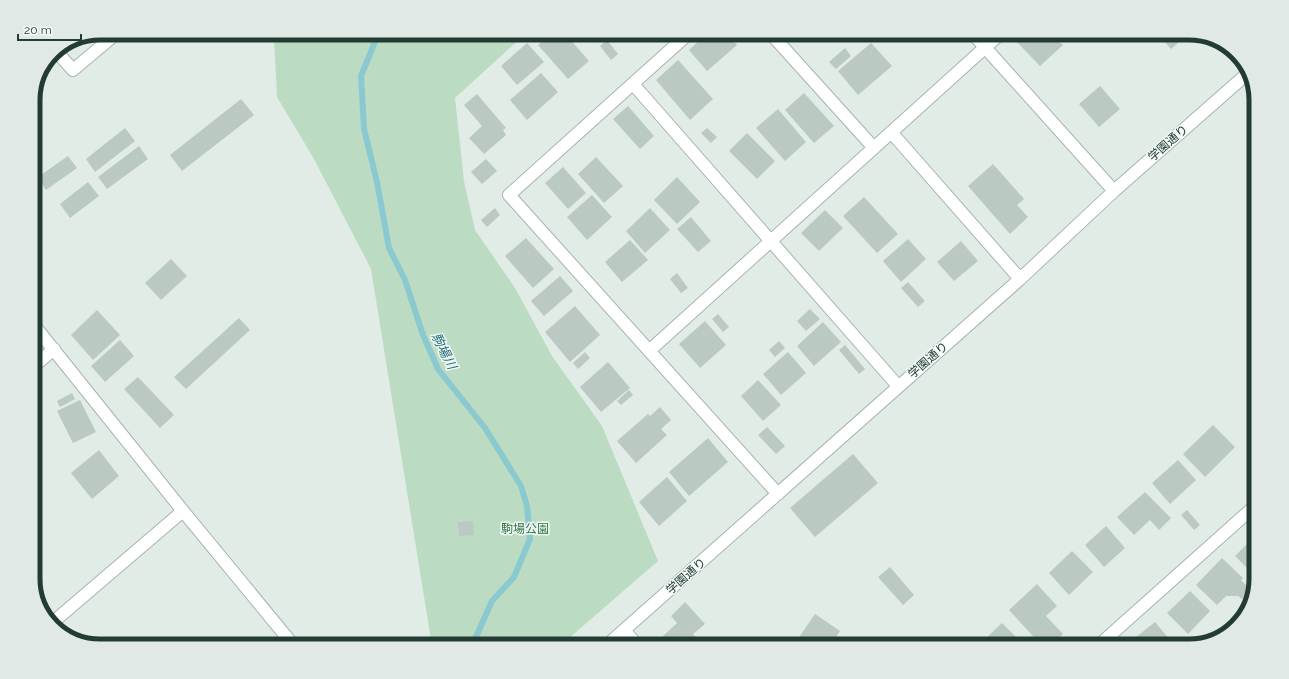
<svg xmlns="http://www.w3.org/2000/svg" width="1289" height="679" font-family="Raleway,'Noto Sans JP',sans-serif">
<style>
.green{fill:#bbdcc2}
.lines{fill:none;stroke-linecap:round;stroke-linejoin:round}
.stream{stroke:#8bc9d0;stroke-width:6}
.building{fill:#bac9c2}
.minor-casing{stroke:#a5b4ae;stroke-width:14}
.minor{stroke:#fff;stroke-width:12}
.labels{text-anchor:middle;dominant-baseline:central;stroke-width:3;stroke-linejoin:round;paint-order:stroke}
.street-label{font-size:12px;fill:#223c34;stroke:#f2f8f5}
.park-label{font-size:12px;fill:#2e7244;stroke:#f2f8f5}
.water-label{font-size:13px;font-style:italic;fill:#1e6e77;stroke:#f2f8f5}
.rim{fill:none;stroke:#223c34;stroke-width:5}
</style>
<rect width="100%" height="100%" fill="#e2ece7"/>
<path class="green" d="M 523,36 L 455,98 L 464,181 L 475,230 L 515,288 L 552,356 L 602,426 L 658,561 L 560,646 L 432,646 L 371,269 L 314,159 L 277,97 L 274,37 Z"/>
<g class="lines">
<path class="stream" d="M 377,37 L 361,76 L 364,129 L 377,182 L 389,248 L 405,280 L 423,335 L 438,369 L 485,428 L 521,486 L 527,506 L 530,539 L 514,577 L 492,601 L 472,646"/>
</g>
<path class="building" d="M 1157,33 L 1190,33 L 1171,49 Z
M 1020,34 L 1052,34 L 1063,45 L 1040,66 L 1014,39 Z
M 705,35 L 729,35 L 737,45 L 707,71 L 689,50 Z
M 548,36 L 567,36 L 589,61 L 568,79 L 538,45 Z
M 593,36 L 603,36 L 605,38 L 599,43 Z
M 75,38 L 85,38 L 75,47 L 70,41 Z
M 607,40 L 618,54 L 611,60 L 600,46 Z
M 527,43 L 544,62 L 517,85 L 501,66 Z
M 871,43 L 892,66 L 858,95 L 838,71 Z
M 845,48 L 851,56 L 836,69 L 829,62 Z
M 678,60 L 713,99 L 690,120 L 656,80 Z
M 47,64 L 52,69 L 41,78 Z
M 541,73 L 558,92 L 527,120 L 510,100 Z
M 1100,86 L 1120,109 L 1099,127 L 1079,104 Z
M 804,93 L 834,126 L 814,143 L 785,110 Z
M 477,94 L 506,128 L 503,130 L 506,135 L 484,154 L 469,138 L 482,126 L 464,105 Z
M 241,99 L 254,115 L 182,171 L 170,155 Z
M 628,106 L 654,136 L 640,149 L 613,119 Z
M 778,109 L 806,142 L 785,161 L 756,128 Z
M 125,128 L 135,141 L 95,172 L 86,159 Z
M 707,128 L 717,137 L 711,143 L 701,133 Z
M 747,133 L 775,161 L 757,179 L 729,151 Z
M 139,146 L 148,159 L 107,189 L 98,177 Z
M 68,156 L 77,168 L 46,190 L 38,177 Z
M 596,157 L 623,186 L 604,203 L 578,174 Z
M 486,159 L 497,171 L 482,184 L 471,172 Z
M 993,164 L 1024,199 L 1017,205 L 1028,217 L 1010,234 L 968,186 Z
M 563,167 L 586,193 L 568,209 L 545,183 Z
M 677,177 L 700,202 L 677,224 L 654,200 Z
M 88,182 L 99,196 L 70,218 L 60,204 Z
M 592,195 L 612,217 L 587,240 L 567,217 Z
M 864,197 L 898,234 L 877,253 L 843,216 Z
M 495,208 L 500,215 L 487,227 L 481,220 Z
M 650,208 L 670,230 L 645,253 L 626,231 Z
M 825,210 L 843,228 L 819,251 L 801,233 Z
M 691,217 L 711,241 L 698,252 L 677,229 Z
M 526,238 L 554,269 L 533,288 L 505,256 Z
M 908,239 L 926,259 L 901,282 L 883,261 Z
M 630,240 L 648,260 L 622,282 L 605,262 Z
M 961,241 L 978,261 L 954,281 L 937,262 Z
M 171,259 L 187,276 L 161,300 L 145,283 Z
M 677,273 L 688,288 L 681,293 L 670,279 Z
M 560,276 L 573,291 L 544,316 L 531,301 Z
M 908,282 L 925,301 L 918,307 L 901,288 Z
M 575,306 L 600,335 L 570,362 L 545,332 Z
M 810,309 L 820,319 L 806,331 L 797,321 Z
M 97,310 L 120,335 L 93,360 L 71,335 Z
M 718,314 L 729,327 L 723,332 L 712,319 Z
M 239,318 L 250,330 L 186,389 L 174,377 Z
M 705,321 L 726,345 L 700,368 L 679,344 Z
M 823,322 L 841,342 L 814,366 L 797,346 Z
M 120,340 L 134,356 L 105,382 L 91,366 Z
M 779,341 L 785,348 L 775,357 L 769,350 Z
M 845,345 L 865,369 L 859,374 L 839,350 Z
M 585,352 L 590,358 L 578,369 L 573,363 Z
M 788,352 L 806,373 L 781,395 L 763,374 Z
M 608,362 L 630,388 L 601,412 L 580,387 Z
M 138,377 L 174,415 L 160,428 L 124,389 Z
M 758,380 L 781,405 L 763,421 L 741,396 Z
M 629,390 L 633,395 L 621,405 L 617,401 Z
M 72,393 L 75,399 L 60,407 L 57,401 Z
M 80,400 L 96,432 L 73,443 L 57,411 Z
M 660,407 L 671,420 L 661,429 L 667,435 L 636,463 L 617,441 L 648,414 L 650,416 Z
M 1213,425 L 1235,447 L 1205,477 L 1183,454 Z
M 767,427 L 785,446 L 776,454 L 758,435 Z
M 708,438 L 728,462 L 689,496 L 669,472 Z
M 99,450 L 119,476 L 92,499 L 71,473 Z
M 853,454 L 878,483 L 815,537 L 790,508 Z
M 1178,460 L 1196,480 L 1170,504 L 1152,483 Z
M 667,477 L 687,501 L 659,526 L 639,502 Z
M 1145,492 L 1171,518 L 1159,530 L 1150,520 L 1134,535 L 1117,517 Z
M 1187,510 L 1200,525 L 1194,530 L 1181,515 Z
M 473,521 L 474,535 L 459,536 L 458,522 Z
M 1106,526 L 1125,548 L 1104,567 L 1085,545 Z
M 1256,535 L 1256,575 L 1255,576 L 1235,556 Z
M 1072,551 L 1093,572 L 1069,595 L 1049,573 Z
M 1222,558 L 1243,578 L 1241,580 L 1251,590 L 1242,599 L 1238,596 L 1226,596 L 1217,605 L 1196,585 Z
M 890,567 L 914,595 L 903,605 L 878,577 Z
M 1037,584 L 1057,606 L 1046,616 L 1063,634 L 1050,646 L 1042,646 L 1009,610 Z
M 1190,591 L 1210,611 L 1188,634 L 1167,613 Z
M 685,602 L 705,624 L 693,634 L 704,646 L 668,646 L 661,638 L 677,623 L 671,616 Z
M 815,614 L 840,631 L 830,646 L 793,646 Z
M 1155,622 L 1175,646 L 1142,646 L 1135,638 Z
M 1002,623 L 1020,641 L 1015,646 L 982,646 L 980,644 Z"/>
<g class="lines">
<g class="minor-casing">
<path id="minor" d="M 973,34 L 1114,191
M 687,35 L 509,195 L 778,494
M 772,35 L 874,148
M 56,51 L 73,70 L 111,38
M 633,84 L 898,386
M 891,132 L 1020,279
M 33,324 L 183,511 L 294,646
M 649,351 L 1000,34
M 33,367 L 54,349
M 52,623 L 183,511
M 624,630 L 638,646
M 606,646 L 1020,279 L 1114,191 L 1248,73
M 1098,646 L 1256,505"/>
</g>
<use href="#minor" class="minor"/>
</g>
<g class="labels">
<g class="street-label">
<text transform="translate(1168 143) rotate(-41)">学園通り</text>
<text transform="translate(928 360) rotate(-41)">学園通り</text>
<text transform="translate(686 576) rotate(-41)">学園通り</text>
</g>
<g class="park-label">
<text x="525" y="529">駒場公園</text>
</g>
<g class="water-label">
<text transform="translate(444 351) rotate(63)">駒場川</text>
</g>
</g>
<path d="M0 0H1289V679H0ZM100 40H1189A60 60 0 0 1 1249 100V579A60 60 0 0 1 1189 639H100A60 60 0 0 1 40 579V100A60 60 0 0 1 100 40Z" fill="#e1e9e6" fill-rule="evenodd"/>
<path class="rim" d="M100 40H1189A60 60 0 0 1 1249 100V579A60 60 0 0 1 1189 639H100A60 60 0 0 1 40 579V100A60 60 0 0 1 100 40Z"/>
<path d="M18 34v6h63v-6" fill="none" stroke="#223c34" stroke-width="2"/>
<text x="24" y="34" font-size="12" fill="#223c34" stroke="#f2f8f5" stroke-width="3" paint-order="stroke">20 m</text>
</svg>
